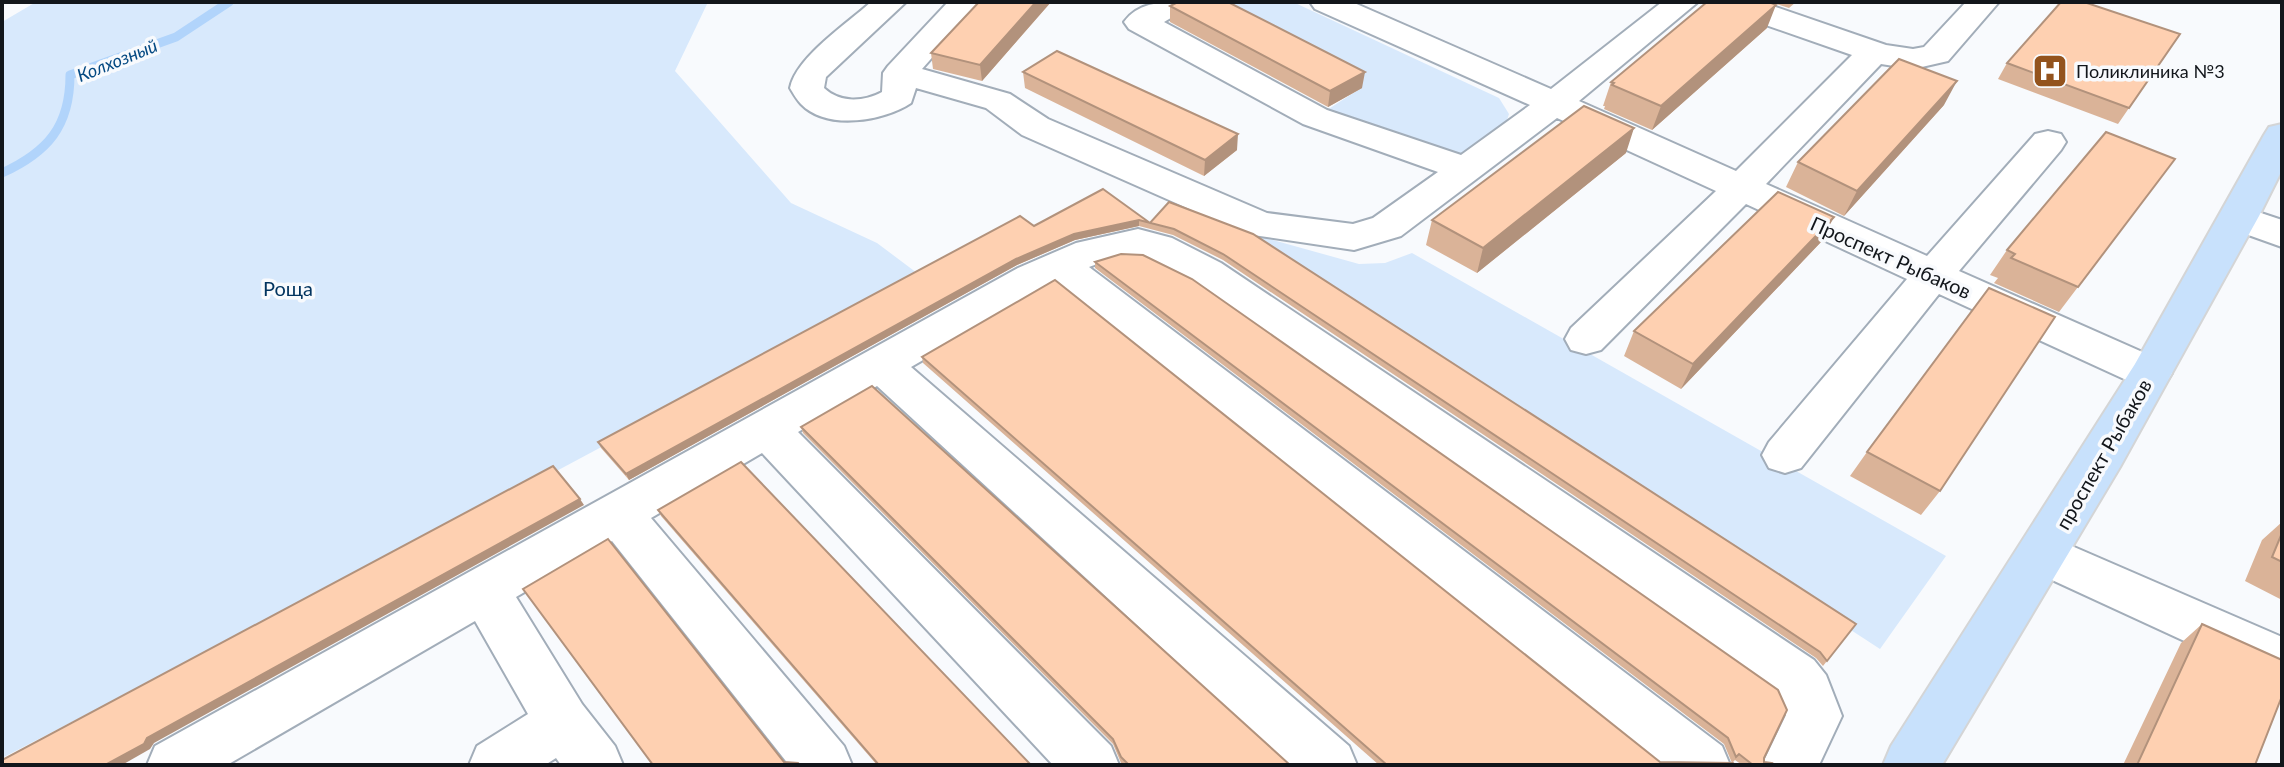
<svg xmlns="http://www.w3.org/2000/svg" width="2284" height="767" font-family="Lato,sans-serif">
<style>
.green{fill:#d8e9fc}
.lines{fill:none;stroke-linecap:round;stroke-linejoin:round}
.stream{stroke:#b1d4fb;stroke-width:9}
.minor-casing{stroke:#a2adb9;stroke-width:4}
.major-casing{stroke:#d4d5d6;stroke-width:4}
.minor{fill:#fff;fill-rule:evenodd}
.major{fill:#c8e1fc;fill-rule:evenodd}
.wall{fill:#dab398}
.shaded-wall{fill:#b2927c}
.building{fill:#fed0b1;stroke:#b2927c;stroke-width:2}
.labels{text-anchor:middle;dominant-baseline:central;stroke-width:7;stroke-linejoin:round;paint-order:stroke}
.far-water-label{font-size:18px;font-style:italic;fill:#044982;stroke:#f8fafd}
.far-poi-label{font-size:18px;fill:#12161b;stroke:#f8fafd;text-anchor:start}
.street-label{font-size:20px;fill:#12161b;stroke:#f8fafd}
.park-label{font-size:20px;fill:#02345f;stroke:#f8fafd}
</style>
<rect width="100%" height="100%" fill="#f8fafd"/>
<path class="green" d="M 36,2 L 708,2 L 675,71 L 791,203 L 877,243 L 921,276 L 536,482 L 2,758 L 2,22 Z
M 1197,2 L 1293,2 L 1499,98 L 1509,114 L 1507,120 L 1477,146 L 1459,154 L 1327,110 L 1361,88 Z
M 1262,237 L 1359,264 L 1385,263 L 1412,253 L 1946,556 L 1880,649 L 1252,240 Z"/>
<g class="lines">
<path class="stream" d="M 2,173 C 48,152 70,126 70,75 L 176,37 L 229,2"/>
<g class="minor-casing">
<path id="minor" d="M 871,2 L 906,2 L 826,77 L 824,88 C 840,103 863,102 882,92 L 883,73 L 888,66 L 948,2 L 981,2 L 922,69 L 1010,94 L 1048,119 L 1267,213 L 1353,224 L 1373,218 L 1438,172 L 1303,124 L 1129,29 L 1124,22 C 1140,0 1166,2 1191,2 L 1186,9 L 1164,22 L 1327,110 L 1461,155 L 1530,105 L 1315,9 L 1310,2 L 1352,2 L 1551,89 L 1662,2 L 1698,2 L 1579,101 L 1736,171 L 1852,55 L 1720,9 L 1715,2 L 1761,2 L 1886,45 L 1913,49 L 1924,47 L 1966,2 L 1999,2 L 1948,61 L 1913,69 L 1881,64 L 1766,184 L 1927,256 L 2035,134 L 2048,131 L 2061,134 L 2066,142 L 2061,150 L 1959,271 L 2165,362 L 2172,373 L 2165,384 L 2150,389 L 2135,384 L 1939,294 L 1801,468 L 1785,473 L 1769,468 L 1762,455 L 1769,442 L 1907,279 L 1746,204 L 1601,350 L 1586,354 L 1571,350 L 1565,339 L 1571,328 L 1716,191 L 1557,118 L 1401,236 L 1354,250 L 1246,234 L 1022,135 L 986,108 L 916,88 L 911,103 C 884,121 827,131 801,104 C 797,100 793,93 790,88 C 796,57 848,23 871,2 Z
M 2240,206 L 2282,220 L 2282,247 L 2226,227 L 2221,218 L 2226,209 Z
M 1138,229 L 1172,238 L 1221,263 L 1814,660 L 1826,675 L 1842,716 L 1819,765 L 1762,765 L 1786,715 L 1776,694 L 1193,283 C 1148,257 1140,247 1089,267 L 1722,746 L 1730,765 L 1658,765 L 1056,283 L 911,367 L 1349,746 L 1357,765 L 1289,765 L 877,386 L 798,432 L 1111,746 L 1119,765 L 1053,765 L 762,453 L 651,518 L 844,746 L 852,765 L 789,765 L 612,541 L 516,597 L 582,704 L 615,746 L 623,765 L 561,765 L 556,758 L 545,765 L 469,765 L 477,746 L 528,714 L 475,621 L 227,765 L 147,765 L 155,746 L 1018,268 L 1076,243 Z
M 2044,534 L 2282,637 L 2282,686 L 2026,568 L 2019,554 L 2026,540 Z"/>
</g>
<g class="major-casing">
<path id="major" d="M 2282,124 L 2282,170 L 2259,216 L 2120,467 L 1942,765 L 1883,765 L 1891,746 L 2135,364 L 2264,135 L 2269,127 Z"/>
</g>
<use href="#minor" class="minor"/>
<use href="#major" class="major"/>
</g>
<path class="wall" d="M 979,2 L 1051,2 L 982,81 L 933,69 L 931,53 Z
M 1770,2 L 1796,2 L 1789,8 Z
M 1170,6 L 1362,88 L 1328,107 L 1170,22 Z
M 1767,28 L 1652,130 L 1604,109 L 1605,106 L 1603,106 L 1611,82 Z
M 2180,34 L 2118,124 L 1998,79 L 2007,63 Z
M 1023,72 L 1237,150 L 1204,176 L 1025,88 Z
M 1944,105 L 1844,216 L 1786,187 L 1798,162 Z
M 1626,153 L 1477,273 L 1426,245 L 1432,220 Z
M 2175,159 L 2059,312 L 1994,283 L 1998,278 L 1990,275 L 2007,250 Z
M 1103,189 L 1150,223 L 1169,202 L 1856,624 L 1823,666 L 1816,658 L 1223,260 L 1173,235 L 1139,226 L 1075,240 L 1017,265 L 629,480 L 601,448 L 598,442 L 1034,226 Z
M 1821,242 L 1681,389 L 1624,356 L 1634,331 Z
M 1095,262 L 1764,758 L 1764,762 L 1771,765 L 1742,765 L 1735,760 L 1732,763 L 1724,744 L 1095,268 Z
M 922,357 L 1660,762 L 1730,765 L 1379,765 L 923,363 Z
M 801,427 L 1290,765 L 1124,765 L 1121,763 L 1113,744 L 803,433 Z
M 1867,452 L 1940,491 L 1921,515 L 1850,476 Z
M 658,510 L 1031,765 L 877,765 L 661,516 Z
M 2282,522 L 2282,600 L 2245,581 L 2262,540 Z
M 2202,624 L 2255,765 L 2123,765 L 2181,643 Z"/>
<path class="shaded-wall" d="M 1036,2 L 1051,2 L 982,81 L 980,65 Z
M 1776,5 L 1767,28 L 1652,130 L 1661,106 Z
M 1365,72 L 1362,88 L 1328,107 L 1330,91 Z
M 1957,81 L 1944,105 L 1844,216 L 1857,191 Z
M 1634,128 L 1626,153 L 1477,273 L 1483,248 Z
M 1238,134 L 1237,150 L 1204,176 L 1205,160 Z
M 1834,217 L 1821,242 L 1681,389 L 1693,364 Z
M 1139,220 L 1139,226 L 1075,240 L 1017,265 L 629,480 L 626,474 L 1016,259 L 1074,234 Z
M 580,499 L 584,505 L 154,743 L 150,749 L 122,765 L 105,765 L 147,738 Z"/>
<path class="building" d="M 979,2 L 1036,2 L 980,65 L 931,53 Z
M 1178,2 L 1228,2 L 1365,72 L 1330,91 L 1170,6 Z
M 1707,2 L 1769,2 L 1776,5 L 1661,106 L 1612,85 L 1614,83 L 1611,82 Z
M 2061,2 L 2084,2 L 2180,34 L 2129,108 L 2007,63 Z
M 1057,51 L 1238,134 L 1205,160 L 1023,72 Z
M 1899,59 L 1957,81 L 1857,191 L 1798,162 Z
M 1584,106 L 1634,128 L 1483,248 L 1432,220 Z
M 2106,132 L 2175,159 L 2078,287 L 2011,258 L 2015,254 L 2007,250 Z
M 1103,189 L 1150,223 L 1169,202 L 1253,234 L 1856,624 L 1827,661 L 1820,652 L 1223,254 L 1174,229 L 1139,220 L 1074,234 L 1016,259 L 626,474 L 598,442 L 1020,216 L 1034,226 Z
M 1778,192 L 1834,217 L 1693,364 L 1634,331 Z
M 1121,254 L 1143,255 L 1192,279 L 1778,690 L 1787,710 L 1764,758 L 1764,762 L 1772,763 L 1771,765 L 1753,765 L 1739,754 L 1736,757 L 1728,738 L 1095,262 Z
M 1055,280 L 1660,762 L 1732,763 L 1730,765 L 1387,765 L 922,357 Z
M 1989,288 L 2055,317 L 1940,491 L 1867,452 Z
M 872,386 L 1290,765 L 1129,765 L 1121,757 L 1113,739 L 801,427 Z
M 741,462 L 1031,765 L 879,765 L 658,510 Z
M 553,466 L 580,499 L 147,738 L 144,744 L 105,765 L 2,765 L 2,760 Z
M 2282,533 L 2282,562 L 2272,557 Z
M 608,539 L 784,762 L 798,763 L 800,765 L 653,765 L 523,589 Z
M 2202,624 L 2282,660 L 2282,696 L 2255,765 L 2137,765 Z"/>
<defs>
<g id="hospital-square" transform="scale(1.8)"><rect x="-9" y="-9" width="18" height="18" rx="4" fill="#93531d" stroke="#f8fafd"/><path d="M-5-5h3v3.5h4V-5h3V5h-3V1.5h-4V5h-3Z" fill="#fff"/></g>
</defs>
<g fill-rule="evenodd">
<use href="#hospital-square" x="2050" y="71"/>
</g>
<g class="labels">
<g class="far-water-label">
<text transform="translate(117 60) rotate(-22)">Колхозный</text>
</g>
<g class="far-poi-label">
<text x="2076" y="71">Поликлиника №3</text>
</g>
<g class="street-label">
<text transform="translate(1891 257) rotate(24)">Проспект Рыбаков</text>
<text transform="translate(2103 454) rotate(-60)">проспект Рыбаков</text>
</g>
<g class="park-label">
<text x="288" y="288">Роща</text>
</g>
</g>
<rect width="2284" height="767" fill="none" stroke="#12161b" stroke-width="8"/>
</svg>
